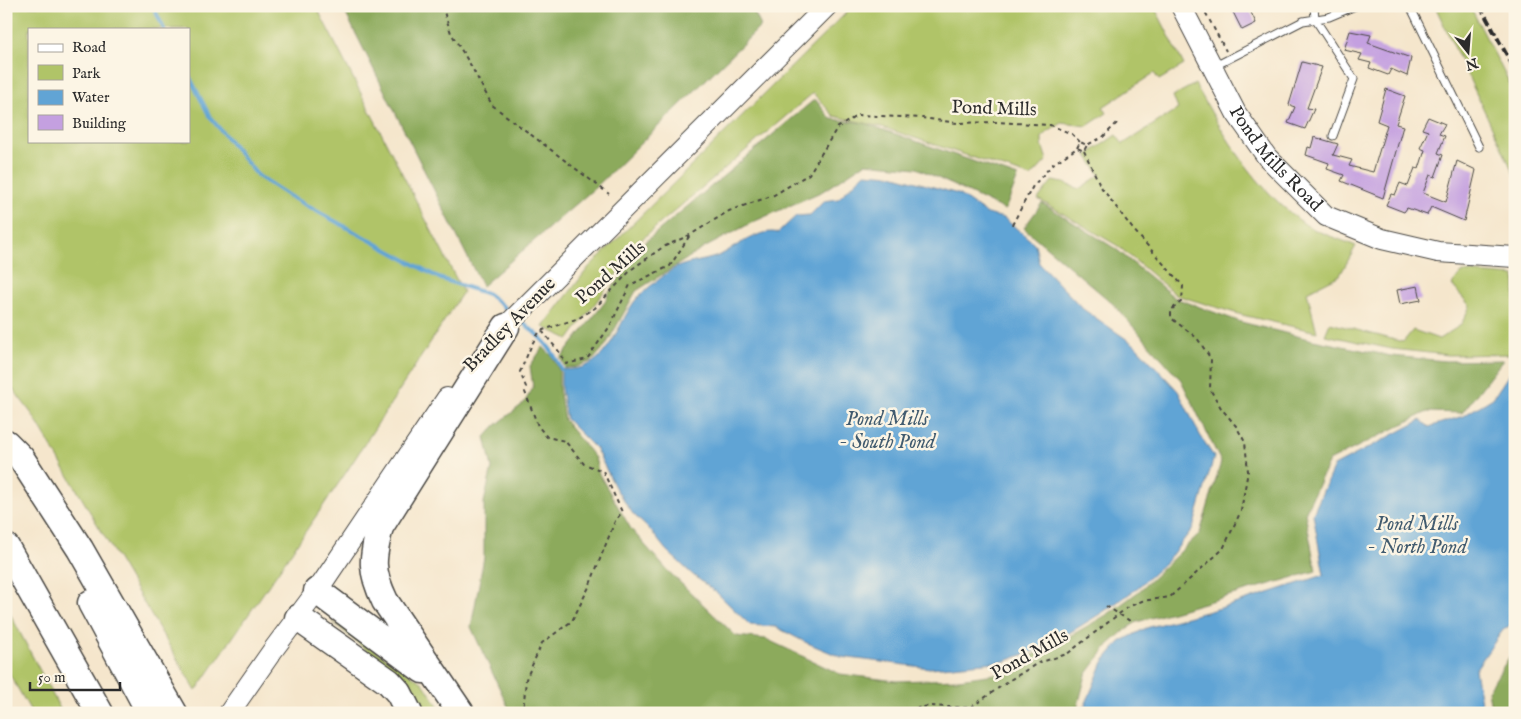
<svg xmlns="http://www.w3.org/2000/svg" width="1521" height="719" font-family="'IM FELL English',serif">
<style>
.green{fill:#b0c468;stroke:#6e784a;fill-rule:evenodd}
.forest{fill:#8caa5c;stroke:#5c6a44}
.water{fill:#61a4d5;stroke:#466880}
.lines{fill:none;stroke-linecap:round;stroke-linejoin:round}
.stream{stroke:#61a4d5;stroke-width:4}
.building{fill:#c4a0e0}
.service-casing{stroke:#494743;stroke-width:9}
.secondary-casing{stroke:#494743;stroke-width:22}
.motorway-casing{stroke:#494743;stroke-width:29}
.path{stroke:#494743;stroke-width:2;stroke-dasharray:4 4;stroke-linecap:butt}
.service{stroke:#fff;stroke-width:7}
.secondary{stroke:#fff;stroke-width:20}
.motorway{stroke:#fff;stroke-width:26}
.rail{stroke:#2b2b2b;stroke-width:4;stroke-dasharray:8 4;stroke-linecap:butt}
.labels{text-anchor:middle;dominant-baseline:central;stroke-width:5;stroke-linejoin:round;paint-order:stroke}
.street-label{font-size:19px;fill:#2b2b2b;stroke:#fcf5e5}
.water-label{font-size:20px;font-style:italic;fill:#415b6f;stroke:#fcf5e5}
</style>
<rect width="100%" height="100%" fill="#fcf5e5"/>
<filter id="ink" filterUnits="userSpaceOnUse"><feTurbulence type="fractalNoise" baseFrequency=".02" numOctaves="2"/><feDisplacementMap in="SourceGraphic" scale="10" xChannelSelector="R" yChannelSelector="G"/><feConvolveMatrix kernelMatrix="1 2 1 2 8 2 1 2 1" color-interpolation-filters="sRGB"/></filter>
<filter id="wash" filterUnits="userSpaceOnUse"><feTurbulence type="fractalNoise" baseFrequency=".0096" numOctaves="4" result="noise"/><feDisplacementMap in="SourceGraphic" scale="20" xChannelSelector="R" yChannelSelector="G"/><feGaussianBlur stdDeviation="1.12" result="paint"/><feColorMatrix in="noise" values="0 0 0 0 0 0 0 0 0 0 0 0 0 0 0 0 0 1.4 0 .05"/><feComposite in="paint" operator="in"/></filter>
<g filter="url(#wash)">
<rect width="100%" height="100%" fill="#f5e6cc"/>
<path class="green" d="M 6,6 L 316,6 L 463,292 L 345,474 L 196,691 L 32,414 L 6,380 ZM 29,29 L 189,29 L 189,141 L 29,141 Z
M 853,6 L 1154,6 L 1184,65 L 1159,80 L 1154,73 L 1103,107 L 1107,113 L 1087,126 L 1062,123 L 1042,136 L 1042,145 L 1047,160 L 1031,177 L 882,127 L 834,116 L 813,93 L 643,238 L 569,339 L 543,327 L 589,267 Z
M 1435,6 L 1470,6 L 1515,94 L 1515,176 Z
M 1195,84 C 1226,138 1254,188 1306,225 C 1321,234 1340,239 1356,246 L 1340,275 L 1307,292 L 1317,332 L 1242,315 L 1176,295 L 1118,246 L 1038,199 L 1052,181 L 1064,183 L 1079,189 L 1100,175 L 1087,155 L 1116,135 L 1123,144 L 1178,109 L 1173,96 Z
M 1462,272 L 1515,276 L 1515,354 L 1448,355 L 1392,349 L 1325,335 L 1330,323 L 1403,342 L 1413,330 L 1439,339 L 1461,325 L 1470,306 L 1452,285 Z
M 6,606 L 57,703 L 62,713 L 32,713 L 6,668 Z
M 332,621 L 423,683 L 443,713 L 423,713 L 416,692 Z"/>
<path class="forest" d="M 342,6 L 751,6 L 761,26 L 597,186 L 482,286 Z
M 815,99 L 831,119 L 864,123 L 1018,177 L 1005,210 L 917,168 L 865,163 L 823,191 L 753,222 L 704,248 L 636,291 L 606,345 L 592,361 L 576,367 L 565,368 L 561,358 L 605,302 L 608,294 L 645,242 Z
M 1042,203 L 1116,249 L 1175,298 L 1241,322 L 1313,340 L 1391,356 L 1446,361 L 1503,360 L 1462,413 L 1427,412 L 1329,461 L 1305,513 L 1316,571 L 1137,622 L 1126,629 L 1108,645 L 1086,675 L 1076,713 L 511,713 L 471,627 L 484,557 L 484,502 L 492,468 L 485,437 L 495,426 L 524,403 L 533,388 L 530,366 L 543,347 L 552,356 L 559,370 L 559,388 L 564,420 L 595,458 L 599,474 L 631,529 L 666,569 L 736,636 L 766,639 L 840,674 L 896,681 L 959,679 L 995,674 L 1065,639 L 1108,614 L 1138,592 L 1200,533 L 1221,462 L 1181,380 L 1112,303 L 1024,228 Z
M 1515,650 L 1515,713 L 1492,713 L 1488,691 L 1511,654 Z"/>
<path class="water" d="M 865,173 L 892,175 L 958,194 L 987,214 L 1004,218 L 1035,244 L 1039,263 L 1083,309 L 1135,345 L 1178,391 L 1200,435 L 1214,457 L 1193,528 L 1167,561 L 1135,590 L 1100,614 L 1048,646 L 1005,661 L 930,668 L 841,657 L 805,642 L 776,627 L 750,625 L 717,593 L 693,575 L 666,550 L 651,531 L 633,514 L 616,489 L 596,449 L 566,419 L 561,388 L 561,369 C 606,374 614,331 634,302 C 640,294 649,287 657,281 C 662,277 669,271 675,268 C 689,261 712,261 726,252 C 739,244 763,228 778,233 L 796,216 L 810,215 L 824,201 L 838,199 Z
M 1515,365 L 1515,622 L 1503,630 L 1475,670 L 1483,713 L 1082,713 L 1103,662 L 1120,642 L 1146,628 L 1228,606 L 1324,575 L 1313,514 L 1334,466 L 1421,420 L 1429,427 L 1463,416 L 1493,398 Z"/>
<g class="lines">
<path class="stream" d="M 153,6 L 164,29
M 189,76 L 210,117 L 258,176 L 289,196 L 441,279 L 488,294 L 510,312
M 520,320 C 539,336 551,345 561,369"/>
</g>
<g id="blocks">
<path class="building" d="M 1230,6 L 1248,6 L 1256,23 L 1242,30 Z
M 1350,31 L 1371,35 L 1368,43 L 1411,58 L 1407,76 L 1391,69 L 1388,75 L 1369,68 L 1371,63 L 1359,60 L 1362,54 L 1344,50 Z
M 1302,62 L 1322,67 L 1307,108 L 1314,109 L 1305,129 L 1288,123 L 1295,107 L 1289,105 Z
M 1386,89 L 1405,96 L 1396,124 L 1403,126 L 1383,198 L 1341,181 L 1344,175 L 1327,169 L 1329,163 L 1306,155 L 1308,147 L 1311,148 L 1314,137 L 1338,144 L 1333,155 L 1352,160 L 1349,166 L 1373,172 L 1387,125 L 1377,121 Z
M 1428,117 L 1445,124 L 1439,134 L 1445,136 L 1438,153 L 1443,155 L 1435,177 L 1430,175 L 1423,193 L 1446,202 L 1457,161 L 1476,170 L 1464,221 L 1431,207 L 1427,215 L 1407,208 L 1404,212 L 1386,205 L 1391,194 L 1395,195 L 1400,183 L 1408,186 L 1415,168 L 1419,169 L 1425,150 L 1420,148 L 1428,131 L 1422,129 Z
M 1418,286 L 1421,300 L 1400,304 L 1397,290 Z"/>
</g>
</g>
<g filter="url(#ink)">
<use href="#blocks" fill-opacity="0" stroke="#494743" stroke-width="1"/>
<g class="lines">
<g class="service-casing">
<path id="service" d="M 1314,6 L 1315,19 L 1354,79 L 1333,136
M 1410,6 L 1479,147
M 1213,67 L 1303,21 L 1329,17 L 1355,6"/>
</g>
<g class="secondary-casing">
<g id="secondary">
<path id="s1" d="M 1181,6 L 1236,113 L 1267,157 L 1326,216 L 1382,239 L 1438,252 L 1515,257"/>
<path d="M 496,336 L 827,6"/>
<path d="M 229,713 L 273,650 L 317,591 L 447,398"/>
</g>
</g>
<g class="motorway-casing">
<path id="motorway" d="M 6,443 L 21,458 L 80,549 L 174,713
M 6,547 L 100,713
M 317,591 L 423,670
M 91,603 L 150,713
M 298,618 L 389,682 L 399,693 L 409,713
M 461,713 L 385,601 C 370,570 372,559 380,527 L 506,327"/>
</g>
<path class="path" d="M 442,6 L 451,33 L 470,64 L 492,105 L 609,194
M 1202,6 L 1226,51
M 1077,148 L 1080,142 L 1087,145 L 1103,137 L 1119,121
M 1012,225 L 1033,186 L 1053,164 L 1077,148 L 1084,151 L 1087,145
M 542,331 L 561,354 L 566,364 L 587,359 L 610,326 L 630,285 L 670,266 L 690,235
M 1106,606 L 1130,621
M 523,713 L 526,679 L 542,643 L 572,621 L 589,587 L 615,521 L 622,512 L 603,471 L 584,464 L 565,441 L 547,437 L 538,426 L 525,392 L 526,387 L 520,372 L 532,344 L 540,331 L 579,318 L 595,308 L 632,269 L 663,247 L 690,235 L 729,211 L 774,195 L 809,174 L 837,128 L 858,115 L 922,118 L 957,123 L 997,122 L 1050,125 L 1072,134 L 1080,142
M 892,713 L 929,706 L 970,708 L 1010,680 L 1038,663 L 1067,654 L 1128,607 L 1142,601 L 1170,597 L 1223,549 L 1241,511 L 1248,471 L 1245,442 L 1236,426 L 1221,408 L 1210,389 L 1211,359 L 1197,338 L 1171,318 L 1171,310 L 1182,301 L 1183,286 L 1132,228 L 1101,187 L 1084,151"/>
<use href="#service" class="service"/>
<use href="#secondary" class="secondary"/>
<use href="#motorway" class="motorway"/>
<path class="rail" d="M 1480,6 L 1515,70"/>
</g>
</g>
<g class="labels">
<g class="street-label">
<text transform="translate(994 109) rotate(2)">Pond Mills</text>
<text stroke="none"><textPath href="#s1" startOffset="181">Pond Mills Road</textPath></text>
<text transform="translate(611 273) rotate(-41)">Pond Mills</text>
<text transform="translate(510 325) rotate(-46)">Bradley Avenue</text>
<text transform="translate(1030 655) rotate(-29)">Pond Mills</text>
</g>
<g class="water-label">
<text x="887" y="419">Pond Mills<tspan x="887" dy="23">- South Pond</tspan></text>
<text x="1417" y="524">Pond Mills<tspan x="1417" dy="23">- North Pond</tspan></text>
</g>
</g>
<rect width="1521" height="719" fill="none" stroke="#fcf5e5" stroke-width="25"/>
<rect x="28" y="28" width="162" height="115" fill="#fcf5e5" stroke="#a8a49b"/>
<rect x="38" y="44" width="25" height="8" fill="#ffffff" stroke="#a8a49b"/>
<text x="72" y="52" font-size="15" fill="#2b2b2b">Road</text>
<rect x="38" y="65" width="25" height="15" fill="#b0c468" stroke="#a8a49b"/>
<text x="72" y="78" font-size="15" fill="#2b2b2b">Park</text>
<rect x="38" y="90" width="25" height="15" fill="#61a4d5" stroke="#a8a49b"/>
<text x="72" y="102" font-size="15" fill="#2b2b2b">Water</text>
<rect x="38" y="115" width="25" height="15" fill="#c4a0e0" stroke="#a8a49b"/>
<text x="72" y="128" font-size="15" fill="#2b2b2b">Building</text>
<g transform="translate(1468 52) rotate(163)" stroke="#fcf5e5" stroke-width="4" paint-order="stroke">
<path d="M0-4L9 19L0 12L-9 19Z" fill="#2b2b2b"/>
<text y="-8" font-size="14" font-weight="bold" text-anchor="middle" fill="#2b2b2b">N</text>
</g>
<path d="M30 682v8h90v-8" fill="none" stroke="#2b2b2b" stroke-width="2.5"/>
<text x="38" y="682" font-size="15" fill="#2b2b2b" stroke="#fcf5e5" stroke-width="4" paint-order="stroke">50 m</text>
</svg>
